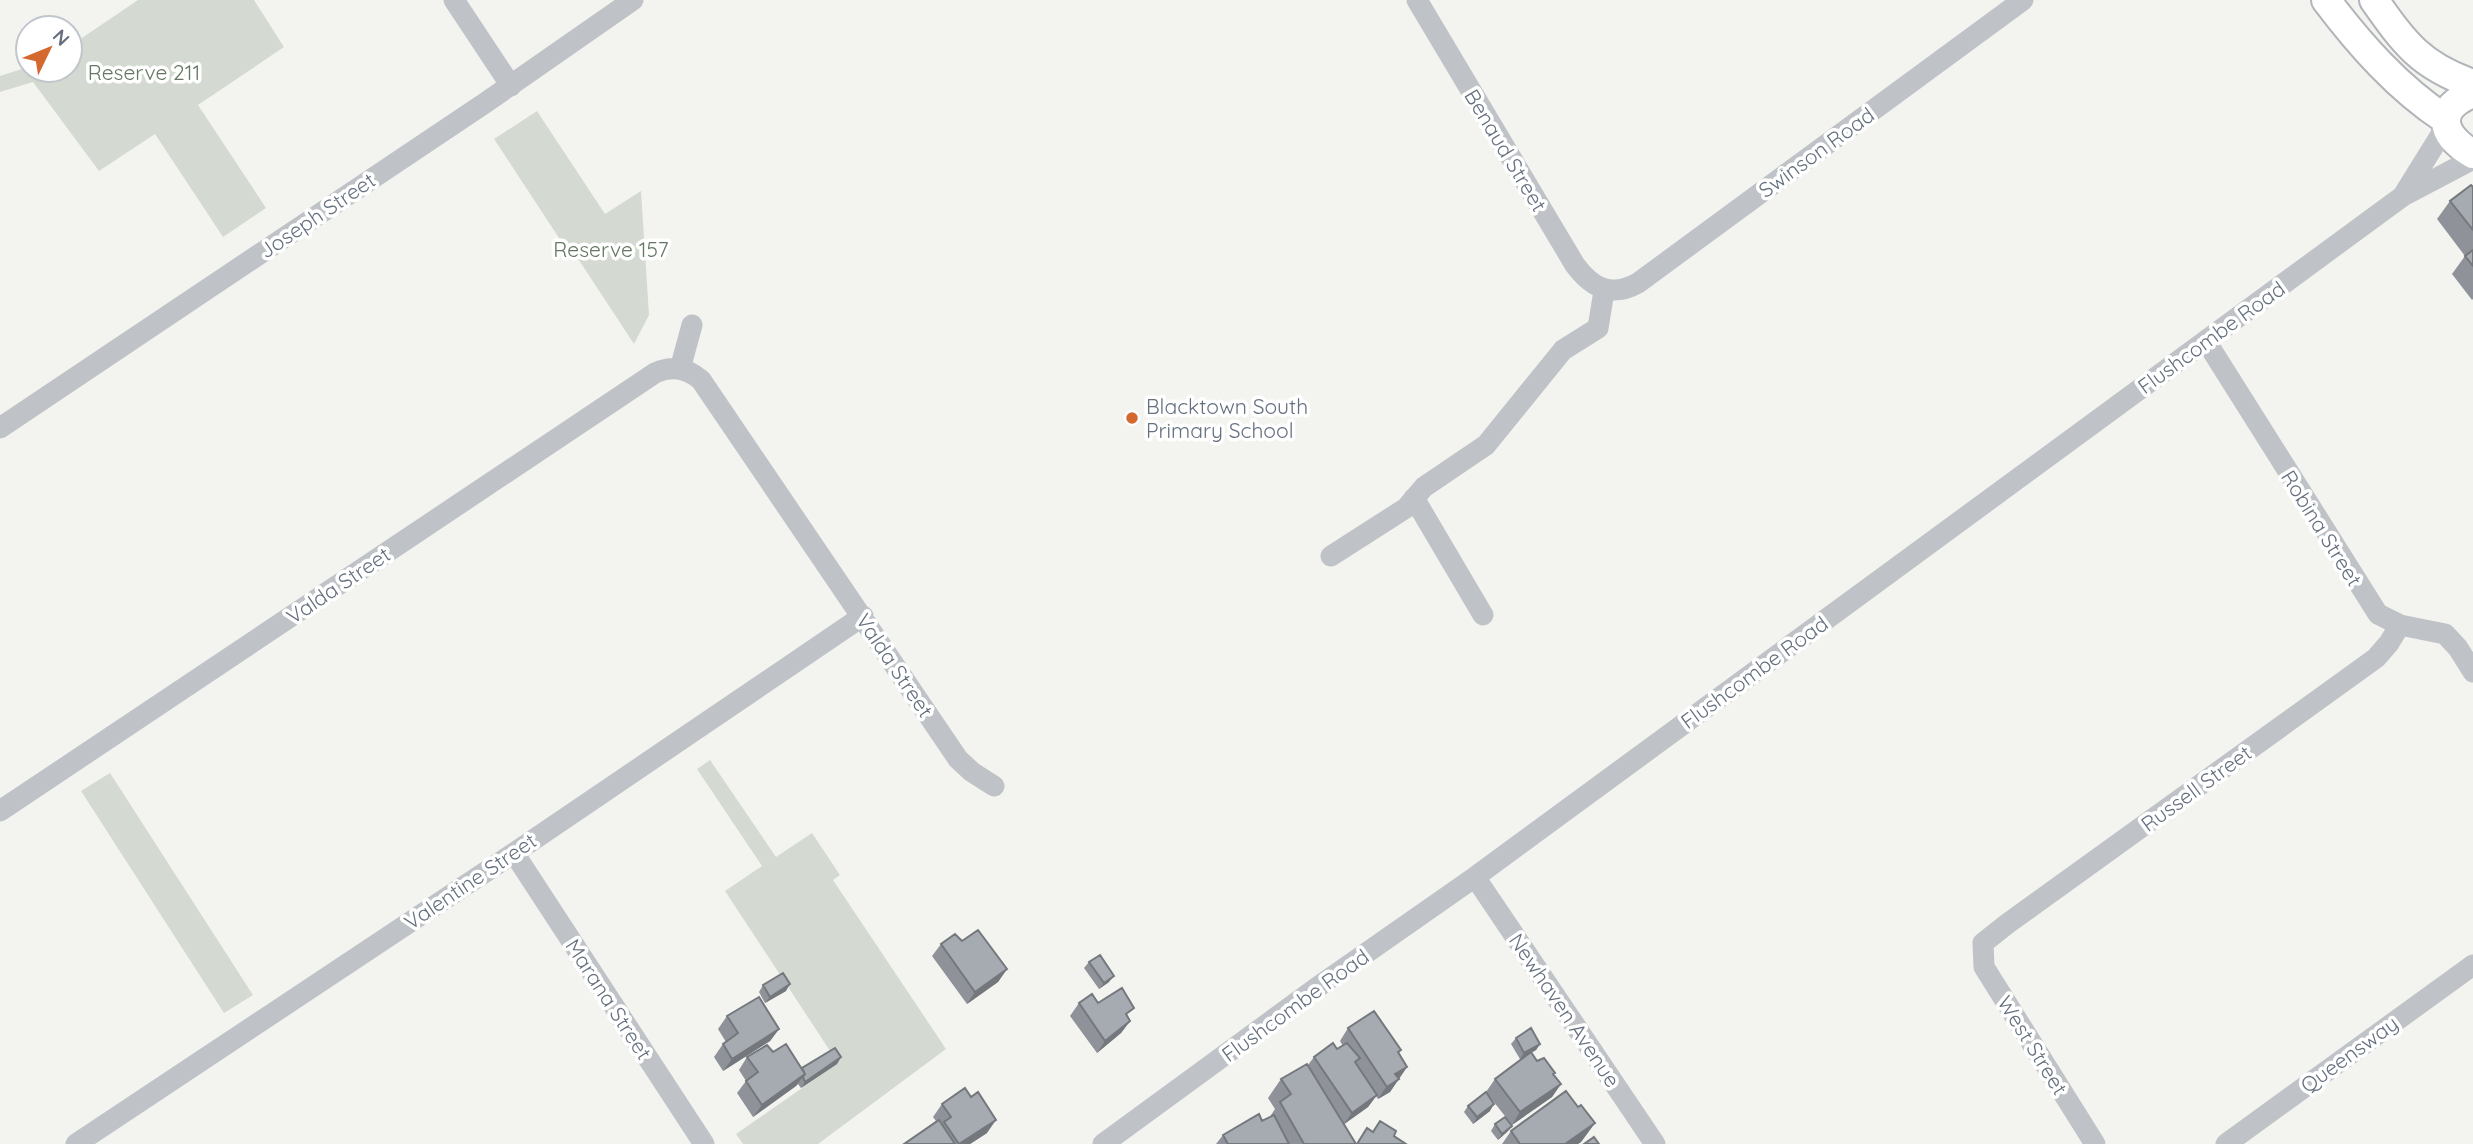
<svg xmlns="http://www.w3.org/2000/svg" width="2473" height="1144" font-family="Quicksand,sans-serif">
<style>
.green{fill:#d4dad2}
.lines{fill:none;stroke-linecap:round;stroke-linejoin:round}
.major-casing{stroke:#b1b4b8;stroke-width:32}
.minor{stroke:#bfc2c6;stroke-width:21}
.major{stroke:#fff;stroke-width:28}
.wall{fill:#8f9399}
.shaded-wall{fill:#74787d}
.building{fill:#a6abb2;stroke:#74787d;stroke-width:2}
.poi-dot{fill:#d46930;stroke:#fff;stroke-width:2.5}
.labels{text-anchor:middle;dominant-baseline:central;stroke-width:7;stroke-linejoin:round;paint-order:stroke}
.park-label{font-size:21px;fill:#657763;stroke:#fff}
.street-label{font-size:21px;fill:#65707f;stroke:#fff}
.poi-label{font-size:21px;fill:#65707f;stroke:#fff;text-anchor:start}
</style>
<rect width="100%" height="100%" fill="#f3f4f0"/>
<path class="green" d="M 138,0 L 254,0 L 284,47 L 198,105 L 266,208 L 223,237 L 155,134 L 99,171 L 33,82 L 0,92 L 0,76 L 28,67 L 28,70 L 70,70 L 70,46 Z
M 537,111 L 605,214 L 641,191 L 649,315 L 634,344 L 567,242 L 563,244 L 494,139 Z
M 710,760 L 776,857 L 812,833 L 840,875 L 833,880 L 946,1049 L 818,1144 L 743,1144 L 736,1134 L 838,1063 L 725,891 L 762,866 L 697,769 Z
M 110,773 L 253,995 L 224,1013 L 81,791 Z"/>
<g class="lines">
<g class="major-casing">
<path id="major" d="M 2326,0 C 2360,45 2398,88 2445,119
M 2374,0 C 2405,44 2421,66 2473,84
M 2473,93 C 2434,108 2440,135 2473,154"/>
</g>
<path class="minor" d="M 454,0 L 511,86
M 1417,0 L 1575,265 C 1592,288 1611,298 1638,283 L 2023,0
M 2404,194 L 2445,128
M 2206,341 L 2378,614 L 2400,625 L 2445,634 L 2458,648 L 2473,672
M 680,369 L 692,325
M 0,428 L 485,103 L 633,0
M 1414,498 L 1483,615
M 1331,556 L 1406,508 L 1424,487 L 1486,445 L 1563,350 L 1598,328 L 1604,291
M 0,811 L 655,373 C 672,365 687,368 701,380 L 958,759 L 972,772 L 994,786
M 514,853 L 704,1144
M 1475,877 L 1655,1144
M 76,1144 L 514,853 L 863,616
M 1103,1144 L 1319,986 L 1475,877 L 2403,196 L 2473,159
M 2095,1144 L 1984,967 L 1983,943 L 2007,924 L 2376,658 L 2389,643 L 2400,625
M 2226,1144 L 2473,965"/>
<use href="#major" class="major"/>
</g>
<path class="wall" d="M 2473,187 L 2473,299 L 2472,300 L 2452,274 L 2465,256 L 2437,219 L 2450,201 Z
M 962,941 L 1007,969 L 998,982 L 967,1004 L 932,956 L 941,944 Z
M 1089,962 L 1109,982 L 1099,989 L 1084,968 Z
M 763,985 L 786,991 L 765,1003 L 759,992 Z
M 1079,1003 L 1128,1017 L 1130,1021 L 1121,1033 L 1097,1053 L 1070,1016 Z
M 727,1016 L 779,1029 L 770,1041 L 723,1071 L 714,1057 L 723,1044 L 726,1042 L 718,1029 Z
M 1348,1028 L 1401,1050 L 1399,1053 L 1407,1067 L 1390,1092 L 1378,1099 L 1376,1096 L 1368,1107 L 1344,1124 L 1356,1144 L 1373,1132 L 1394,1136 L 1406,1144 L 1216,1144 L 1223,1135 L 1262,1121 L 1269,1118 L 1275,1109 L 1268,1098 L 1281,1079 L 1308,1065 L 1314,1057 L 1337,1049 L 1343,1046 L 1340,1041 Z
M 1516,1038 L 1540,1044 L 1536,1050 L 1531,1053 L 1537,1061 L 1554,1074 L 1561,1084 L 1552,1097 L 1512,1125 L 1486,1092 L 1495,1079 L 1528,1055 L 1520,1059 L 1511,1044 Z
M 773,1052 L 802,1068 L 841,1057 L 837,1064 L 801,1088 L 798,1084 L 796,1086 L 753,1117 L 737,1093 L 746,1081 L 739,1070 L 747,1057 Z
M 942,1104 L 987,1133 L 970,1144 L 904,1144 L 936,1121 L 933,1117 Z
M 1468,1106 L 1490,1111 L 1473,1124 L 1464,1112 Z
M 1578,1107 L 1595,1123 L 1581,1142 L 1578,1144 L 1502,1144 L 1511,1131 Z
M 1495,1124 L 1512,1126 L 1507,1132 L 1498,1140 L 1491,1131 Z"/>
<path class="shaded-wall" d="M 1007,969 L 998,982 L 967,1004 L 975,992 Z
M 1114,976 L 1109,982 L 1099,989 L 1104,983 Z
M 790,984 L 786,991 L 765,1003 L 770,997 Z
M 1130,1021 L 1121,1033 L 1097,1053 L 1105,1041 Z
M 779,1029 L 770,1041 L 723,1071 L 732,1059 Z
M 1540,1044 L 1536,1050 L 1520,1059 L 1524,1053 Z
M 841,1057 L 837,1064 L 801,1088 L 805,1082 Z
M 1407,1067 L 1390,1092 L 1378,1099 L 1395,1074 Z
M 805,1074 L 796,1086 L 753,1117 L 762,1105 Z
M 1561,1084 L 1552,1097 L 1512,1125 L 1520,1112 Z
M 1377,1095 L 1368,1107 L 1343,1125 L 1352,1113 Z
M 1494,1104 L 1490,1111 L 1473,1124 L 1477,1117 Z
M 996,1120 L 987,1133 L 970,1144 L 959,1144 Z
M 1595,1123 L 1581,1142 L 1578,1144 L 1565,1144 Z
M 1512,1126 L 1507,1132 L 1498,1140 L 1502,1134 Z"/>
<path class="building" d="M 2471,185 L 2473,187 L 2473,230 L 2450,201 Z
M 2473,250 L 2473,266 L 2465,256 Z
M 978,930 L 1007,969 L 975,992 L 941,944 L 955,934 L 962,941 Z
M 1100,955 L 1114,976 L 1104,983 L 1089,962 Z
M 783,973 L 790,984 L 770,997 L 763,985 Z
M 1122,988 L 1134,1008 L 1126,1014 L 1130,1021 L 1105,1041 L 1079,1003 L 1092,994 L 1098,1003 Z
M 759,997 L 779,1029 L 732,1059 L 723,1044 L 738,1033 L 727,1016 Z
M 1374,1011 L 1401,1050 L 1398,1052 L 1407,1067 L 1395,1074 L 1399,1079 L 1387,1087 L 1348,1028 Z
M 1531,1028 L 1540,1044 L 1524,1053 L 1516,1038 Z
M 1333,1043 L 1337,1049 L 1347,1043 L 1360,1058 L 1355,1062 L 1377,1095 L 1352,1113 L 1314,1057 Z
M 786,1044 L 805,1074 L 762,1105 L 746,1081 L 758,1072 L 747,1057 L 767,1045 L 773,1052 Z
M 835,1048 L 841,1057 L 805,1082 L 803,1077 L 805,1074 L 802,1068 Z
M 1531,1052 L 1537,1061 L 1544,1058 L 1555,1073 L 1553,1074 L 1561,1084 L 1520,1112 L 1495,1079 Z
M 1307,1064 L 1356,1144 L 1304,1144 L 1280,1102 L 1291,1094 L 1281,1079 Z
M 965,1088 L 971,1097 L 978,1092 L 996,1120 L 959,1144 L 944,1122 L 951,1117 L 942,1104 Z
M 1566,1091 L 1578,1107 L 1581,1105 L 1595,1123 L 1565,1144 L 1520,1144 L 1511,1131 Z
M 1486,1092 L 1494,1104 L 1477,1117 L 1468,1106 Z
M 1259,1114 L 1262,1121 L 1274,1115 L 1289,1144 L 1228,1144 L 1223,1135 Z
M 1505,1117 L 1512,1126 L 1502,1134 L 1495,1124 Z
M 939,1120 L 955,1144 L 904,1144 Z
M 1380,1121 L 1396,1131 L 1394,1136 L 1406,1144 L 1357,1144 L 1367,1128 L 1373,1132 Z
M 1594,1137 L 1599,1144 L 1584,1144 Z"/>
<circle class="poi-dot" cx="1132" cy="418" r="7"/>
<g class="labels">
<g class="park-label">
<text x="144" y="72">Reserve 211</text>
<text x="611" y="249">Reserve 157</text>
</g>
<g class="street-label">
<text transform="translate(1506 150) rotate(59)">Benaud Street</text>
<text transform="translate(1816 152) rotate(-36)">Swinson Road</text>
<text transform="translate(317 215) rotate(-34)">Joseph Street</text>
<text transform="translate(2211 337) rotate(-36)">Flushcombe Road</text>
<text transform="translate(2322 528) rotate(58)">Robina Street</text>
<text transform="translate(338 585) rotate(-34)">Valda Street</text>
<text transform="translate(895 665) rotate(56)">Valda Street</text>
<text transform="translate(1754 672) rotate(-36)">Flushcombe Road</text>
<text transform="translate(2196 788) rotate(-36)">Russell Street</text>
<text transform="translate(470 881) rotate(-34)">Valentine Street</text>
<text transform="translate(609 999) rotate(57)">Marana Street</text>
<text transform="translate(1295 1005) rotate(-36)">Flushcombe Road</text>
<text transform="translate(1565 1010) rotate(56)">Newhaven Avenue</text>
<text transform="translate(2033 1045) rotate(58)">West Street</text>
<text transform="translate(2349 1054) rotate(-36)">Queensway</text>
</g>
<g class="poi-label">
<text x="1146" y="406">Blacktown South<tspan x="1146" dy="24">Primary School</tspan></text>
</g>
</g>
<g transform="translate(49 49) rotate(47)"><circle r="33" fill="#ffffff" stroke="#c1c6cc" stroke-width="2"/>
<path d="M0-5L12 26L0 18L-12 26Z" fill="#d46930"/>
<text y="-10" font-size="19" font-weight="bold" text-anchor="middle" fill="#65707f">N</text>
</g>
</svg>
